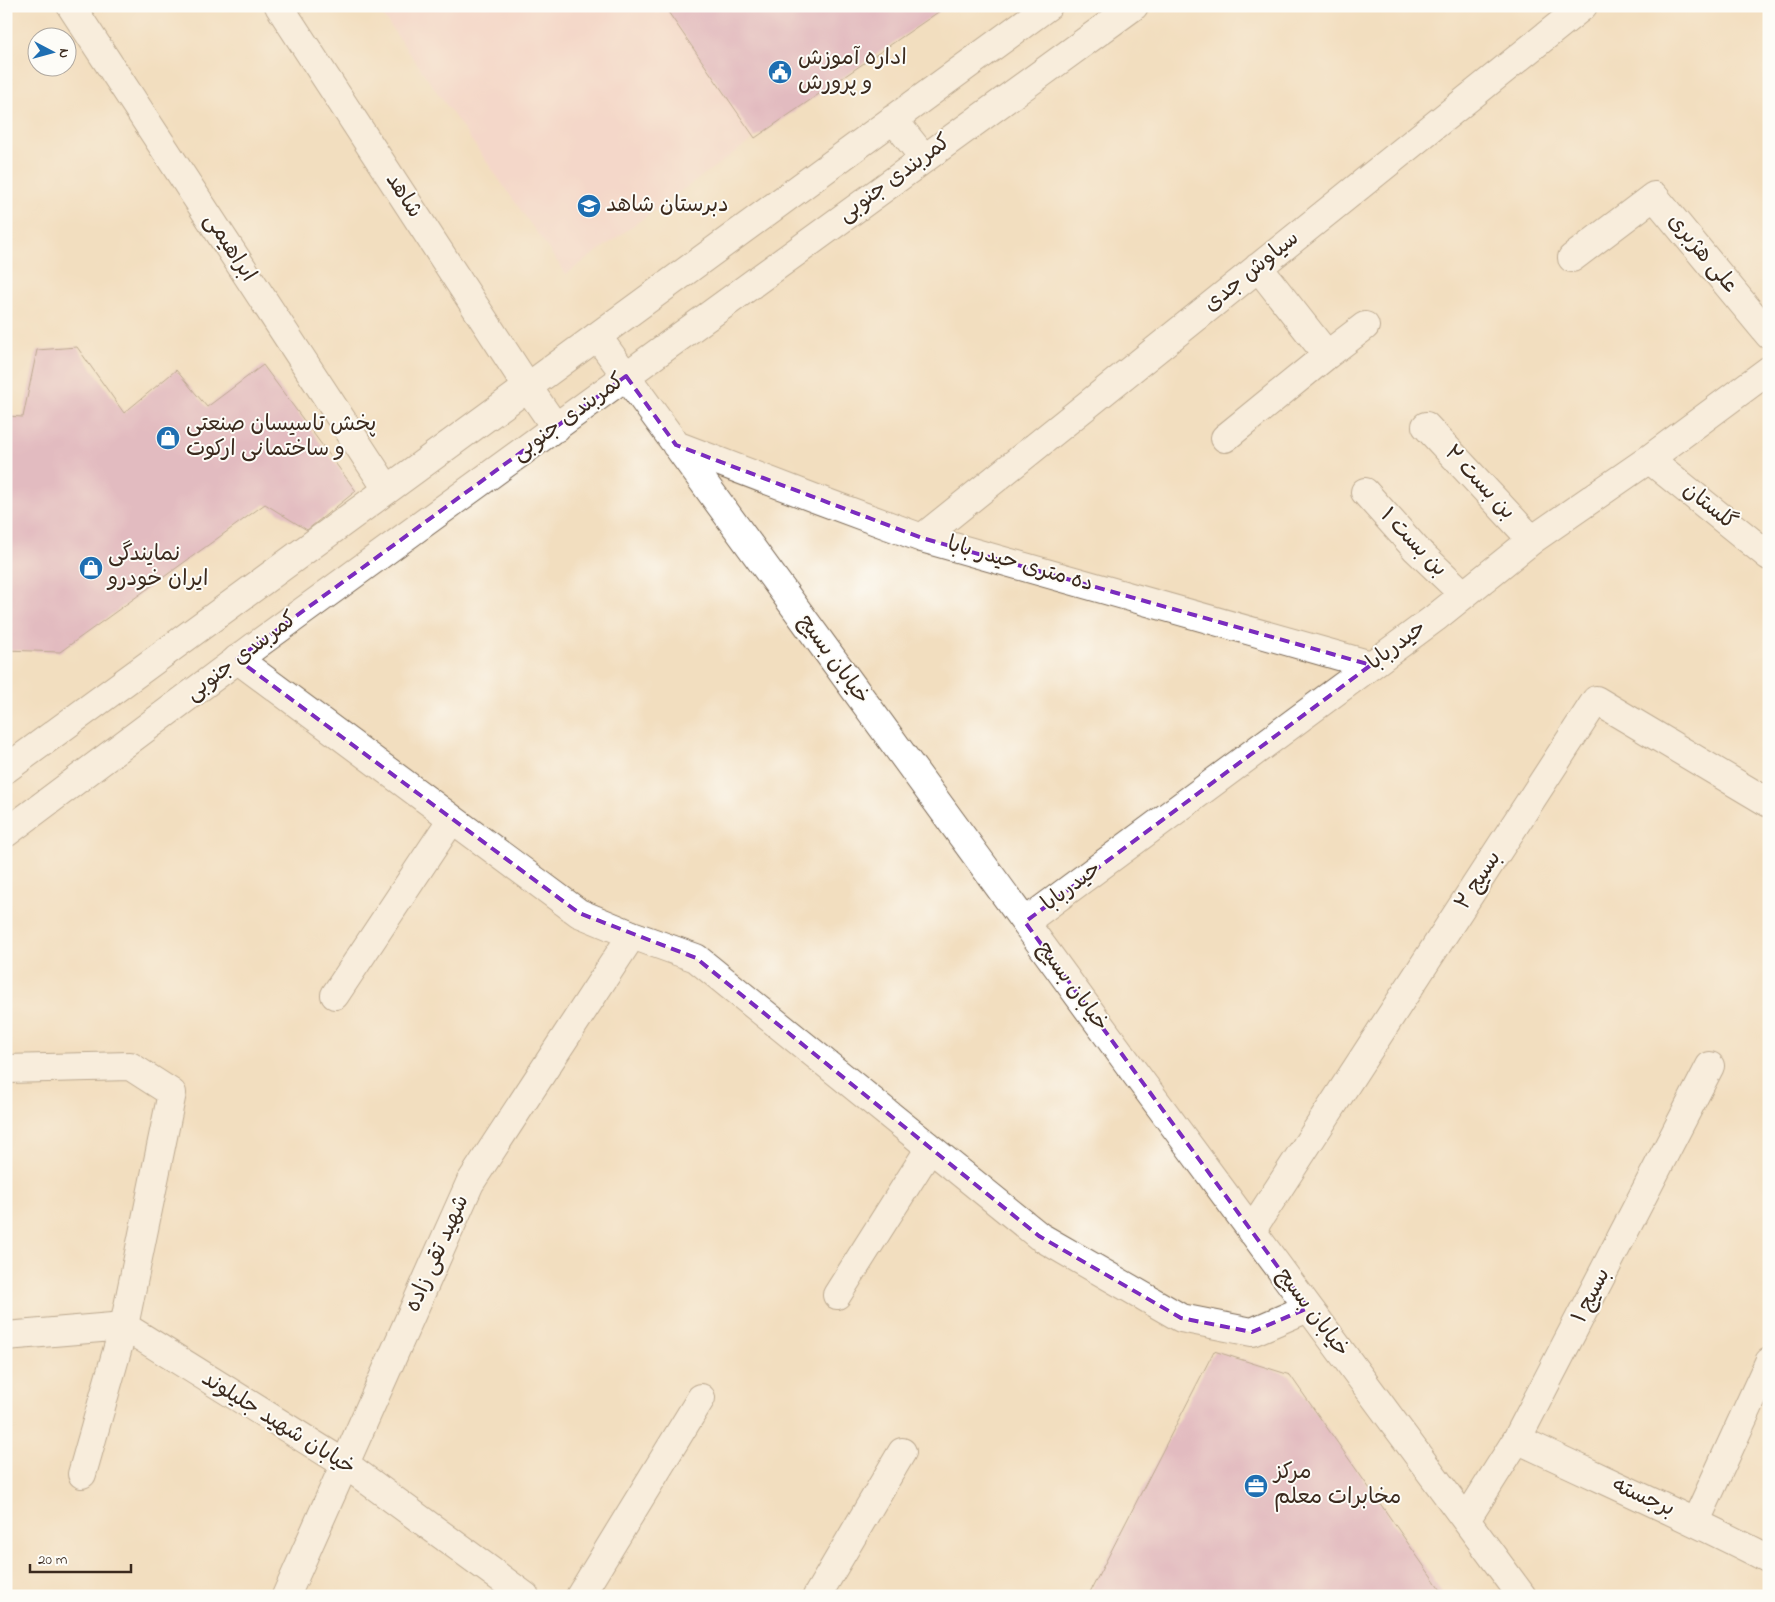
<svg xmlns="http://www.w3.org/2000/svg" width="1775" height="1602" font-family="'Indie Flower','Playpen Sans Arabic',sans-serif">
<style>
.built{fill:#f7cfd4}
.building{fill:#cf90c1}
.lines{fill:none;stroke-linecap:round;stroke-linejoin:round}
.minor-casing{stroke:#7b6956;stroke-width:30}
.major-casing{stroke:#7b6956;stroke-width:30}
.minor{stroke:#fff;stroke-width:28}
.major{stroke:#fff;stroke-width:28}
.marked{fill:none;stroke:#7b2cbf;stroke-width:4;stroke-dasharray:10 6;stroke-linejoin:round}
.labels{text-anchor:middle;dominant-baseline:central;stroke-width:4;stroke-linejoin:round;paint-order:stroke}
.poi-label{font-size:22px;fill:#3b2a1e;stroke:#fdfcf7;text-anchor:start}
.street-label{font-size:22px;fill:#3b2a1e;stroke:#fdfcf7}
</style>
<rect width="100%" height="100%" fill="#fdfcf7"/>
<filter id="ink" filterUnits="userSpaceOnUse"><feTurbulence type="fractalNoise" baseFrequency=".02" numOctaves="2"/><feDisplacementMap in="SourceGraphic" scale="10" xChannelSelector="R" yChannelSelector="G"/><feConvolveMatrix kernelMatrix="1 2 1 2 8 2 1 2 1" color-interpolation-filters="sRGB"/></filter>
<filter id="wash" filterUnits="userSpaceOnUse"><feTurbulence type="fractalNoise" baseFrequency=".0096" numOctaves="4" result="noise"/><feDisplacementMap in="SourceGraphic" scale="20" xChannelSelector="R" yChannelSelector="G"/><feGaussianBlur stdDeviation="1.12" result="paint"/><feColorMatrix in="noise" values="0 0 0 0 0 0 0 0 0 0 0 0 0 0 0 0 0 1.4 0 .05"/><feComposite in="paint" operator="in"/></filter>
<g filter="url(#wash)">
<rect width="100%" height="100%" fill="#f2debf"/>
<path class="built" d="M 376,6 L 664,6 L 755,138 L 566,274 Z"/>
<g id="blocks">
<path class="building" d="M 664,6 L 947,6 L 755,138 Z
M 77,347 L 124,413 L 176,370 L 207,407 L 263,365 L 356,491 L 307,530 L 265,504 L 60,652 L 6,650 L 6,416 L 23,417 L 37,350 Z
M 1214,1351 L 1290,1375 L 1445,1596 L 1088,1596 Z"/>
</g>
</g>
<g filter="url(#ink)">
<use href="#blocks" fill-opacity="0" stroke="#7b6956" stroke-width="1"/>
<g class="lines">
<g class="minor-casing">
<path id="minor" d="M 71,6 L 387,489
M 279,6 L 527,386
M 1572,258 L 1654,196 L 1769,335
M 1258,267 L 1327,355
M 626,376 L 1132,1069 L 1522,1596
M 1426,426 L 1532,540
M 1225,438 L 1327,355 L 1365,326
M 676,445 L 814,498 L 922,538 L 1371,665
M 1649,459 L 1769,556
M 1365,492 L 1416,549 L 1463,594
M 922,538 L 1583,6
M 237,659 L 579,913 L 632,935 L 696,958 L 1039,1236 L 1181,1318 L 1252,1332 L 1308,1308
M 1025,922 L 1435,618 L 1532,540 L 1649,459 L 1769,370
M 335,995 L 452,819
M 6,1069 L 130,1066 L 172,1093 L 124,1326 L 82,1474
M 1251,1231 L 1596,700 L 1769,803
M 837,1295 L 930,1148
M 6,1336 L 124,1326 L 345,1464 L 525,1596
M 1517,1439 C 1601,1479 1686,1516 1769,1559
M 1466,1520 L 1517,1439 L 1710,1066
M 1696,1521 L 1769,1362
M 286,1596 L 470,1183 L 632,935
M 580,1596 L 701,1398
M 817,1596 L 902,1452"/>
</g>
<g class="major-casing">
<path id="major" d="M 893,119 L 924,158
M 597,336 L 626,376
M 527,386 L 556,428
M 6,769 L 1048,6
M 6,833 L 258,644 L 1134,6"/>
</g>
<use href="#minor" class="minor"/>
<use href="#major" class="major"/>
</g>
</g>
<path d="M0 0H1775V1602H0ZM 626,376 L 676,445 L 922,538 L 1371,665 L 1025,922 L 1308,1308 L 1252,1332 L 1181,1318 L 1039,1236 L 696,958 L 579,913 L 237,659 Z" fill="#f2debf" fill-opacity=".55" fill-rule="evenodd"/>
<path class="marked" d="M 626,376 L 676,445 L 922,538 L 1371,665 L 1025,922 L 1308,1308 L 1252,1332 L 1181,1318 L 1039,1236 L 696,958 L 579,913 L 237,659 Z"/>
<defs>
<g id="civic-disc" transform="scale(1.25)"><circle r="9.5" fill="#1f6fb2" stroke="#fdfcf7"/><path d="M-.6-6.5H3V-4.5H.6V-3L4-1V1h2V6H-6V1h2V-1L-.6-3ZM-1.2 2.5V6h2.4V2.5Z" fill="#fff"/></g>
<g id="school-disc" transform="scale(1.25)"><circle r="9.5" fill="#1f6fb2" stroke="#fdfcf7"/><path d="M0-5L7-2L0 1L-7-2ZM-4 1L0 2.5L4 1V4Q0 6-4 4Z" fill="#fff"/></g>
<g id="shop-disc" transform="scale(1.25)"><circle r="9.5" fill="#1f6fb2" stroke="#fdfcf7"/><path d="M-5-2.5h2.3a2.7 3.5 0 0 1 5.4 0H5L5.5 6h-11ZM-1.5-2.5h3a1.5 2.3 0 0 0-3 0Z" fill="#fff"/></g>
<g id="office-disc" transform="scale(1.25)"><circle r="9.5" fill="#1f6fb2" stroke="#fdfcf7"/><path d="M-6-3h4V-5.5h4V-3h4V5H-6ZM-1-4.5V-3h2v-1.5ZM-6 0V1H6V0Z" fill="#fff"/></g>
</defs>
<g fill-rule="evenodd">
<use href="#civic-disc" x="780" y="72"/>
<use href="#school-disc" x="589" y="206"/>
<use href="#shop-disc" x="168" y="438"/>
<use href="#shop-disc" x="91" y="568"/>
<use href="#office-disc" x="1256" y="1486"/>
</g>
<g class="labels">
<g class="poi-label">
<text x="798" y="59">اداره آموزش<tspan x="798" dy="25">و پرورش</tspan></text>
<text x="606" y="206">دبرستان شاهد</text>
<text x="186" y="425">پخش تاسیسان صنعتی<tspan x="186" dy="25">و ساختمانی ارکوت</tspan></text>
<text x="108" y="555">نمایندگی<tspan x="108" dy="25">ایران خودرو</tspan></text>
<text x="1274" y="1473">مرکز<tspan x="1274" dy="25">مخابرات معلم</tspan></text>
</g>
<g class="street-label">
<text transform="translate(895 179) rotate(-36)">کمربندی جنوبی</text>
<text transform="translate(403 196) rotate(57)">شاهد</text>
<text transform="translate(229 248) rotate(57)">ابراهیمی</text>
<text transform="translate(1702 254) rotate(50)">علی هژبری</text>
<text transform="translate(1252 272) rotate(-39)">سیاوش جدی</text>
<text transform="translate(569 418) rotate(-36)">کمربندی جنوبی</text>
<text transform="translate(1479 483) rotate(47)">بن بست ۲</text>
<text transform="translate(1709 507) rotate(39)">گلستان</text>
<text transform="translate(1413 543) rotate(46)">بن بست ۱</text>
<text transform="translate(1020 565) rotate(16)">ده متری حیدر بابا</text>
<text transform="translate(1397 646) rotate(-37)">حیدربابا</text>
<text transform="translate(242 657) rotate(-37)">کمربندی جنوبی</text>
<text transform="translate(833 660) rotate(54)">خیابان بسیج</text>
<text transform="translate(1479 881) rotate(-57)">بسیج ۲</text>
<text transform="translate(1072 887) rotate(-37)">حیدربابا</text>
<text transform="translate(1072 987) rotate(54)">خیابان بسیج</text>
<text transform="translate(438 1254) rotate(-66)">شهید تقی زاده</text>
<text transform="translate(1592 1296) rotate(-63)">بسیج ۱</text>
<text transform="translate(1312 1313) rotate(53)">خیابان بسیج</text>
<text transform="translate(278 1424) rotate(32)">خیابان شهید جلیلوند</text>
<text transform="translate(1643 1498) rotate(24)">برجسته</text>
</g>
</g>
<rect width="1775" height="1602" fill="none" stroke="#fdfcf7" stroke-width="25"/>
<g transform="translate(52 52) rotate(96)"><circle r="24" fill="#fdfcf7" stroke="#afa8a0"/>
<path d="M0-4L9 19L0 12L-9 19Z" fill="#1f6fb2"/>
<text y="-8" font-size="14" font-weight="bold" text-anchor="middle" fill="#3b2a1e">N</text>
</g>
<path d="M30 1564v8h101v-8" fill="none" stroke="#3b2a1e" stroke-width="2.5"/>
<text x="38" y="1564" font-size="15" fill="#3b2a1e" stroke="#fdfcf7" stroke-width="4" paint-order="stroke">20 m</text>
</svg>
